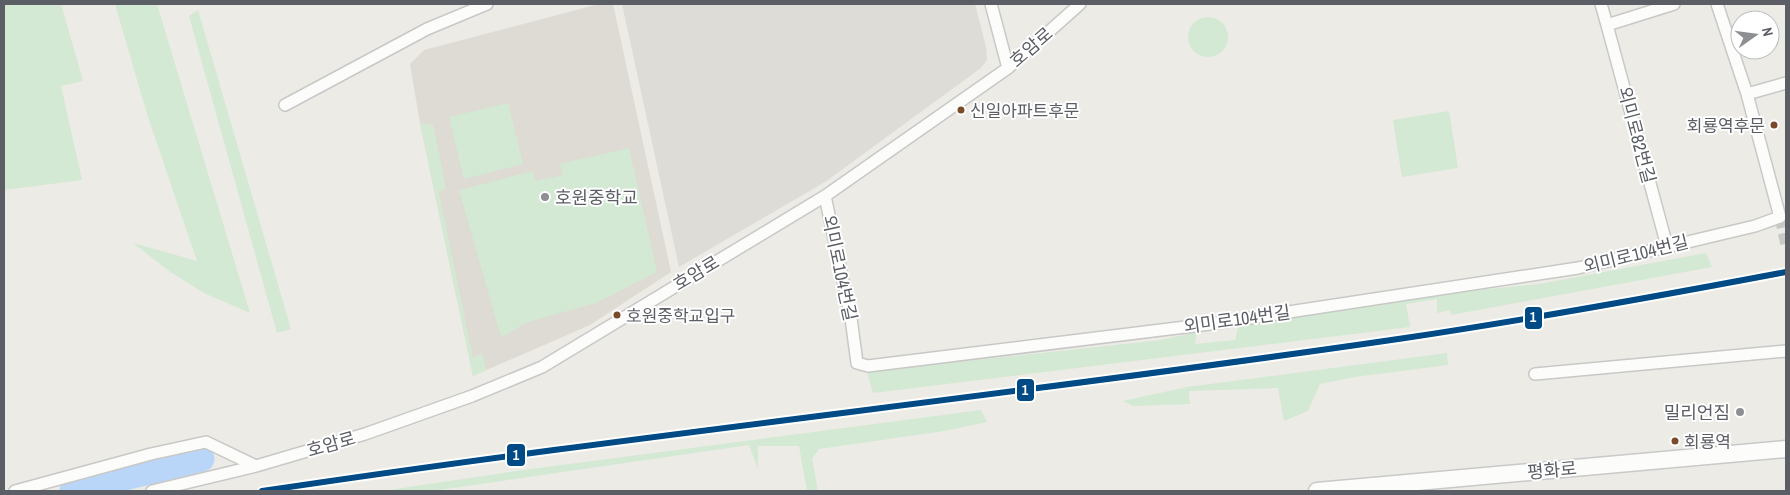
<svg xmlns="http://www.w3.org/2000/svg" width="1790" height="495" font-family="'Archivo Narrow','Noto Sans KR',sans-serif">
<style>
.industrial{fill:#dddcd7}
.education{fill:#dddbd4}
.green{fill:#d3e9d3}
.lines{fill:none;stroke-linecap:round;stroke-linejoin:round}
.river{stroke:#b9d6f8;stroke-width:25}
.street-tunnel{stroke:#c8c8c6;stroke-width:11;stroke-dasharray:11 5.5;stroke-linecap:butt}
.street-casing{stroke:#c8c8c7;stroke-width:14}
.secondary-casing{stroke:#c8c9c8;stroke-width:19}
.street{stroke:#fcfcfb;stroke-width:11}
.secondary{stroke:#fcfcfb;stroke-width:16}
.metro-1-casing{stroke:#fff;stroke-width:10}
.metro-1{stroke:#004a85;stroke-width:6}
.bus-dot{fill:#7a4b2a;stroke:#fff;stroke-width:2}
.poi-dot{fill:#8e8f92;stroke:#fff;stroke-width:2}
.labels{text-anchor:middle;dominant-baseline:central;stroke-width:4;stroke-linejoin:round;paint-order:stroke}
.bus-label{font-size:17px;fill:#5b5e65;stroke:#fff;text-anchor:start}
.street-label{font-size:18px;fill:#5b5e65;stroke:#fff}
.poi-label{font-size:18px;fill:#5b5e65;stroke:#fff;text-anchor:start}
.line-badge{stroke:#fff;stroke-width:2}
.badge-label{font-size:14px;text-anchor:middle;font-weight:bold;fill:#fff}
</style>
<rect width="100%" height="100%" fill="#ecebe6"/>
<path class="industrial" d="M 622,4 L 975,4 L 986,47 L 987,60 L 981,68 L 825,182 L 679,267 Z"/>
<path class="education" d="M 599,4 L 613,4 L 671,272 L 590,325 L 473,376 L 420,123 L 410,64 L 424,50 Z"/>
<path class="green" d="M 4,4 L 61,4 L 83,81 L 61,86 L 82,180 L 4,190 Z
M 115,4 L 157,4 L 250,313 L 204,293 L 169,271 L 133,243 L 197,261 L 147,114 Z
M 198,10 L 291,329 L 277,333 L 189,16 Z
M1188 37a20 20 0 1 1 40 0a20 20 0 1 1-40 0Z
M 508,103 L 523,164 L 464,179 L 449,117 Z
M 1449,111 L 1458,168 L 1402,177 L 1393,120 Z
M 420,123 L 433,125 L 446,188 L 439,192 L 473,358 L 482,353 L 486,370 L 473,376 Z
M 629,148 L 657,272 L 596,303 L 528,322 L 501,337 L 459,190 L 533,171 L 535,181 L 559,176 L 563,175 L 560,164 Z
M 1706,253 L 1712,267 L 1451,315 L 1450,310 L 1437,313 L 1437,299 L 1406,304 L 1410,327 L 873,393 L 867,372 L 1161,340 L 1197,332 L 1195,344 L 1235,340 L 1239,324 L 1450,293 L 1539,284 Z
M 1447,353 L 1448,365 L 1355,377 L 1320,384 L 1308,411 L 1284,421 L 1278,388 L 1189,391 L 1190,404 L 1133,406 L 1123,401 L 1187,387 Z
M 981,410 L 987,422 L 944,431 L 819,449 L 812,459 L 818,491 L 807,491 L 799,446 L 758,446 L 758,469 L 749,445 L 433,491 L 382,491 L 516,471 Z"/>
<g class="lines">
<path class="river" d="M 72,491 L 202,459"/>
<path class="street-tunnel" d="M 1780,217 L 1786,245"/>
<g class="street-casing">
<path id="street" d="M 991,4 L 1008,68
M 1601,4 L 1607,25
M 1747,94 L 1786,83
M 285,105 L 427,29 L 487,4
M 825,196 L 851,318 L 857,363 L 868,366 L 1210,324 L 1578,268 L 1755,226 L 1780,217 L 1747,94 L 1717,4
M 1667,246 L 1607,25 L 1674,4
M 1535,374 L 1786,351
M 15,491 L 151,454 L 206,442 L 256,466
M 152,491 L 256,466 L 365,434 L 472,396 L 542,367 L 825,196 L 1008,68 L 1080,4"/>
</g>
<g class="secondary-casing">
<path id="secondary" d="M 1317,491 L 1786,449"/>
</g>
<use href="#street" class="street"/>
<use href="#secondary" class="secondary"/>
<g class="metro-1-casing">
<path id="metro-1" d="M 262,491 C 642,434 1025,394 1405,338 C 1532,319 1659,296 1786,272"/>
</g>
<use href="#metro-1" class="metro-1"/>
</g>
<g class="bus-dot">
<circle cx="961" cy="110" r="4.5"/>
<circle cx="1774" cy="125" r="4.5"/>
<circle cx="617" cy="315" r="4.5"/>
<circle cx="1675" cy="441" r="4.5"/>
</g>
<g class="poi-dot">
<circle cx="545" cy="197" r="5"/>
<circle cx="1740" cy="412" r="5"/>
</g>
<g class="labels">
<g class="bus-label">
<text x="970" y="110">신일아파트후문</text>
<text x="1765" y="125" text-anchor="end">회룡역후문</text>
<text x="626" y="315">호원중학교입구</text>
<text x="1684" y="441">회룡역</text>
</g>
<g class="street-label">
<text transform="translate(1031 47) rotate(-41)">호암로</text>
<text transform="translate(1637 135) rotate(75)">외미로82번길</text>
<text transform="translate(1636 254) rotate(-14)">외미로104번길</text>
<text transform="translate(840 268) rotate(78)">외미로104번길</text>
<text transform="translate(696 273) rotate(-31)">호암로</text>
<text transform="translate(1237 319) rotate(-8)">외미로104번길</text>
<text transform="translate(331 444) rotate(-16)">호암로</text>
<text transform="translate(1552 470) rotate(-5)">평화로</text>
</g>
<g class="poi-label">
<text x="555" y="197">호원중학교</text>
<text x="1730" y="412" text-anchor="end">밀리언짐</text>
</g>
</g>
<g class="line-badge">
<rect x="1524" y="306" width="19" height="24" rx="5" fill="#004a85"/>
<rect x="1016" y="378" width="19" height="24" rx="5" fill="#004a85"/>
<rect x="506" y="443" width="20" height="24" rx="5" fill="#004a85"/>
</g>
<g class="badge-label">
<text x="1533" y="322">1</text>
<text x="1025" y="395">1</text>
<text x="516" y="460">1</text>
</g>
<rect width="1790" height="495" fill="none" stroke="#5b5e65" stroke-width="10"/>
<g transform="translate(1755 35) rotate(76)"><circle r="24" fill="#ffffff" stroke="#bdbfc1"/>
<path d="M0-4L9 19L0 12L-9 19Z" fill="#8e8f92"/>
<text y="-8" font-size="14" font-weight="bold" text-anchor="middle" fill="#5b5e65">N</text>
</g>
</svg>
